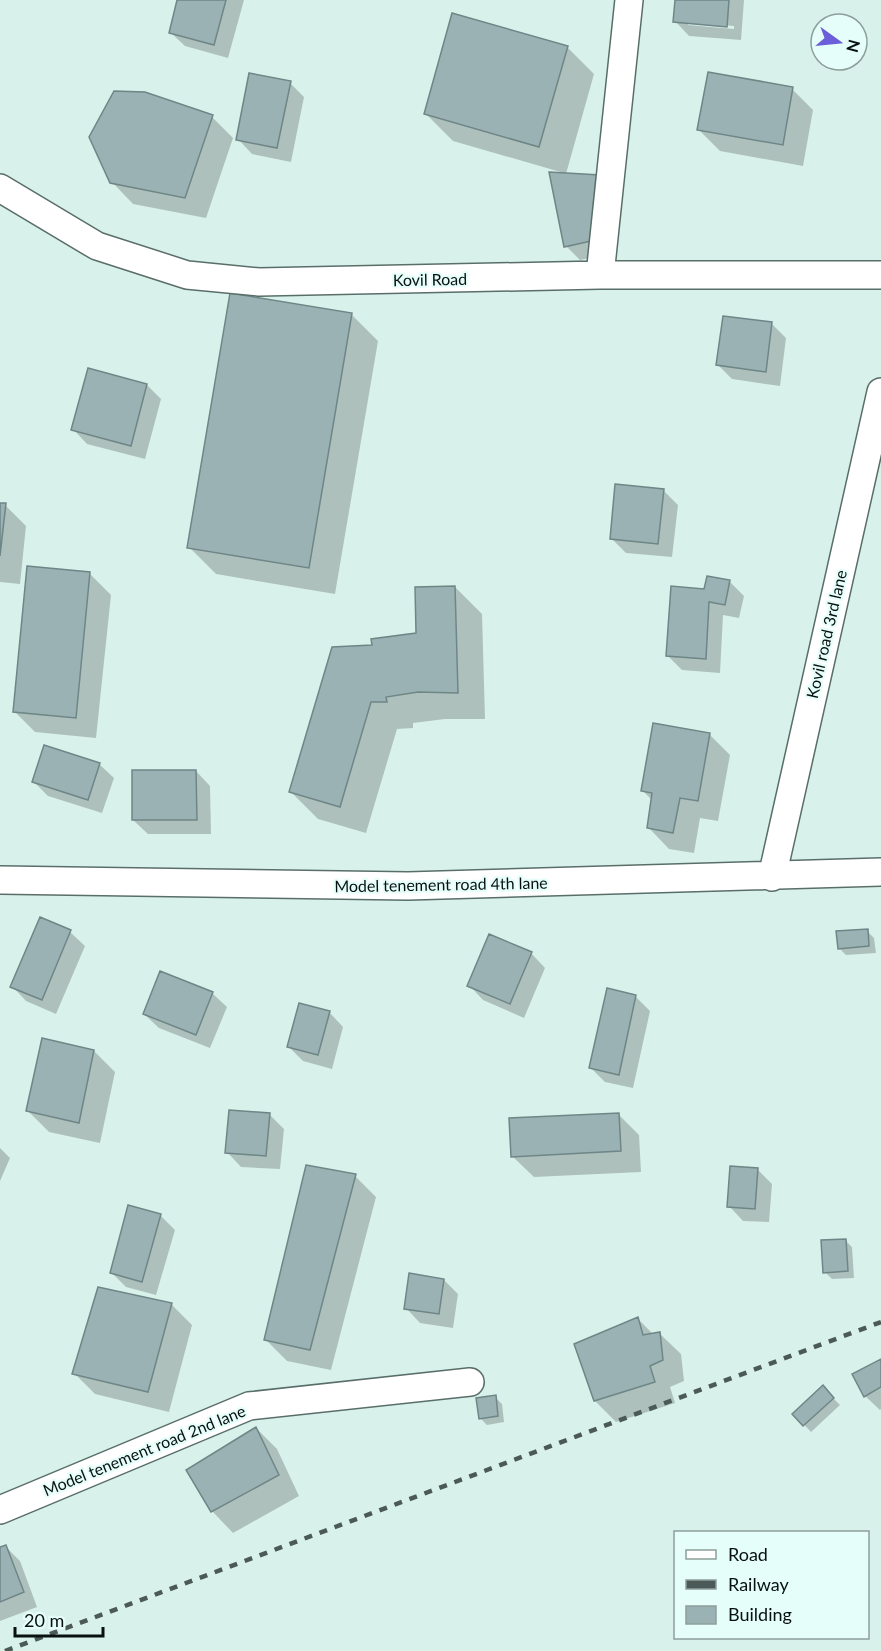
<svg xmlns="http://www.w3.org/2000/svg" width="881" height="1651" font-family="Lato,sans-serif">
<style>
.shadow{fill:#0003;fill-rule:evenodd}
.building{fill:#9bb2b4;stroke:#6f8687;stroke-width:1.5}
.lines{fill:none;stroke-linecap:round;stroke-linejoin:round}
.minor-casing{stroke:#596e69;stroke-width:30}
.minor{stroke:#fff;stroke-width:27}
.rail{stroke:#4c5a57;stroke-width:4.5;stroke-dasharray:8 8;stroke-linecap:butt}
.labels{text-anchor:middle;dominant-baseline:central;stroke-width:4.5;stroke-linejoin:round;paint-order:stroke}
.street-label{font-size:16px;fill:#08110f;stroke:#e6fef9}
</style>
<rect width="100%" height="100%" fill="#d9f1eb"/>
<path class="shadow" d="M 179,0 L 244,0 L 228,58 L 185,46 L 170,32 Z
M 677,0 L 744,0 L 741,40 L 689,36 L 675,21 ZM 688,22 L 734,26 L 734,29 L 688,25 Z
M 567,47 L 594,74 L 566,174 L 610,254 L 580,260 L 566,246 L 564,173 L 453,141 L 426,114 Z
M 290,83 L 304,97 L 291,162 L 252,154 L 238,139 Z
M 792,89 L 813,110 L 803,166 L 720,151 L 699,130 Z
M 212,117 L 233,138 L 206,218 L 133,204 L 112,182 Z
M 351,314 L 378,341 L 335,594 L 216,574 L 189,547 Z
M 772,324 L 786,338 L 780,386 L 732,379 L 718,365 Z
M 147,385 L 161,399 L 145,459 L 87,444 L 73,429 Z
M 663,490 L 678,505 L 672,557 L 626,553 L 611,538 Z
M 0,504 L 5,505 L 26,526 L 20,584 L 0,582 Z
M 90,574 L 111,595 L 96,738 L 35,732 L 14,711 Z
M 730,582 L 744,596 L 739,618 L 723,615 L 720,673 L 682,670 L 668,656 L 705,590 Z
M 455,587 L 482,614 L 485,719 L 445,719 L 413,723 L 413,728 L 397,729 L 366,833 L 318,819 L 291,792 L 373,647 L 418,634 Z
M 709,734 L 730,755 L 718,821 L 700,818 L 694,853 L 669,849 L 648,827 L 653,801 L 643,791 Z
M 99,764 L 114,778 L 102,813 L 48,796 L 34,782 Z
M 196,771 L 210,786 L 211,834 L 148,834 L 133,820 Z
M 40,919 L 70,932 L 85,946 L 56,1014 L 26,1001 L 12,986 Z
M 867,931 L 874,938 L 876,953 L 846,955 L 839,948 Z
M 531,953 L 545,968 L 524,1018 L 483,1000 L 469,985 Z
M 212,993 L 227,1007 L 210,1048 L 159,1028 L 144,1014 Z
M 636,997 L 650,1011 L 633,1088 L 605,1082 L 591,1068 Z
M 329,1012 L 343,1027 L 332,1069 L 303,1061 L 289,1047 Z
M 94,1051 L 115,1072 L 100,1143 L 49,1132 L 28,1111 Z
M 269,1114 L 284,1129 L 280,1169 L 241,1167 L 227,1152 Z
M 618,1114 L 639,1135 L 641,1172 L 534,1177 L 512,1156 Z
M 0,1148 L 10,1158 L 0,1181 Z
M 757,1169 L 772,1184 L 769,1222 L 743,1221 L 729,1206 Z
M 355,1176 L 376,1197 L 331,1370 L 287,1361 L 266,1340 Z
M 160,1215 L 175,1230 L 156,1295 L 126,1287 L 111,1272 Z
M 845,1240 L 852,1247 L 854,1278 L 832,1279 L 825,1272 Z
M 444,1280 L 458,1294 L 453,1328 L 420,1323 L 406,1308 Z
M 171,1304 L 192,1325 L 169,1412 L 95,1394 L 74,1373 Z
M 638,1319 L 654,1335 L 659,1333 L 681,1354 L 684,1381 L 670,1387 L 675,1403 L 616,1422 L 595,1401 Z
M 881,1361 L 881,1409 L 880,1410 L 865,1396 Z
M 829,1394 L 840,1405 L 811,1432 L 794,1414 Z
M 495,1397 L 502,1404 L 504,1422 L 487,1425 L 480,1418 Z
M 256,1428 L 277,1449 L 299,1496 L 233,1533 L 212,1511 L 188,1471 Z
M 6,1547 L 20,1561 L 37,1607 L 0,1621 L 0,1549 Z"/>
<path class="building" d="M 177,0 L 226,0 L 214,45 L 169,33 Z
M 675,0 L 729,0 L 727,27 L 673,22 Z
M 452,13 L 568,46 L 539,147 L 424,114 Z
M 708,72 L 793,87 L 783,145 L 697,130 Z
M 249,73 L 291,81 L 277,148 L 236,140 Z
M 114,91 L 145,92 L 213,115 L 185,198 L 110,183 L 89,137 Z
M 549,172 L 600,175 L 596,240 L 564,247 Z
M 230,293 L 352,313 L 309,568 L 187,548 Z
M 723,316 L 772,322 L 766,372 L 716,365 Z
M 88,368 L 147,384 L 131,446 L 71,430 Z
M 615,484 L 664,489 L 658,544 L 610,539 Z
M 0,503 L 6,503 L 0,556 Z
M 27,566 L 90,572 L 76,718 L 13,712 Z
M 707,576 L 730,580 L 725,605 L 709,602 L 706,659 L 666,656 L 671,586 L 704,589 Z
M 455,586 L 458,693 L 418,692 L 386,697 L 387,702 L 371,702 L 340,807 L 289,792 L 332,647 L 372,645 L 371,639 L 416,633 L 415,587 Z
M 653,723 L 710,733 L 698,801 L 680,798 L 673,833 L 647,828 L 652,793 L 641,791 Z
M 44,745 L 100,763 L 88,800 L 32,782 Z
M 132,770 L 196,770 L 197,820 L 132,820 Z
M 40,917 L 71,930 L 42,1000 L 10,987 Z
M 868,929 L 869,946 L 838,949 L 836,931 Z
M 489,934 L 532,952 L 510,1004 L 467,986 Z
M 160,971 L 213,992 L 196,1035 L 143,1014 Z
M 607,988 L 636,995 L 619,1075 L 589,1068 Z
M 299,1003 L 330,1011 L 318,1055 L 287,1047 Z
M 42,1038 L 94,1050 L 79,1123 L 26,1111 Z
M 229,1110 L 270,1113 L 266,1156 L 225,1153 Z
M 619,1113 L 621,1151 L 511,1157 L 509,1118 Z
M 306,1165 L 356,1174 L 310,1350 L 264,1340 Z
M 730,1166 L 758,1168 L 755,1209 L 727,1207 Z
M 128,1205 L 161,1214 L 142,1282 L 110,1273 Z
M 846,1239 L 848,1271 L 823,1273 L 821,1240 Z
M 409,1273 L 444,1279 L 439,1314 L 404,1309 Z
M 98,1287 L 172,1303 L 148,1392 L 72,1374 Z
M 638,1317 L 643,1335 L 660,1332 L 663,1360 L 650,1366 L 655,1382 L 594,1401 L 574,1344 Z
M 881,1359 L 881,1387 L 864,1397 L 852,1374 Z
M 823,1385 L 834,1398 L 803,1426 L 792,1414 Z
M 496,1395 L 498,1416 L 479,1419 L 476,1398 Z
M 256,1427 L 279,1475 L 211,1512 L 186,1470 Z
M 6,1545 L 24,1592 L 0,1602 L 0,1547 Z"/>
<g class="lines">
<g class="minor-casing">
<path id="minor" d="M 0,188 L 97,246 L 187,275 L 259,282 L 600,275 L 881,275
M 600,275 L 629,0
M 772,877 L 881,392
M 0,880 L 408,886 L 881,872
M 0,1510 L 249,1406 L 470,1382"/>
</g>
<use href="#minor" class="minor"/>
<path class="rail" d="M 5,1651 L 881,1322"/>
</g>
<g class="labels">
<g class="street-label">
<text transform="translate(430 279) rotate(-1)">Kovil Road</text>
<text transform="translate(826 634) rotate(-77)">Kovil road 3rd lane</text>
<text transform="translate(441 884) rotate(-1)">Model tenement road 4th lane</text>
<text transform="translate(144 1450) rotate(-22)">Model tenement road 2nd lane</text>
</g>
</g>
<rect x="674" y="1531" width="195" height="108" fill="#e6fef9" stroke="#8d9f9b" stroke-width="1.5"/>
<rect x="686" y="1550" width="30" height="9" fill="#ffffff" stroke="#8d9f9b" stroke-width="1.5"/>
<text x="728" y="1561" font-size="18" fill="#08110f">Road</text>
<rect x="686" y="1580" width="30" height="9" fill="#4c5a57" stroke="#8d9f9b" stroke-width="1.5"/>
<text x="728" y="1591" font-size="18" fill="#08110f">Railway</text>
<rect x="686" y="1606" width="30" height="18" fill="#9bb2b4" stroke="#8d9f9b" stroke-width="1.5"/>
<text x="728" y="1621" font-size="18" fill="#08110f">Building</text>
<g transform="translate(839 42) rotate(105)"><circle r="28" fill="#e6fef9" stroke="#8d9f9b" stroke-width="1.5"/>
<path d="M0-4.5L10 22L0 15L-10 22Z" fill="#6b5fd9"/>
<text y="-9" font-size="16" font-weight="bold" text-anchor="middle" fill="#08110f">N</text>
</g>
<path d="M15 1627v9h88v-9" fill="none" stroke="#08110f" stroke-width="3"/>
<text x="24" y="1627" font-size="18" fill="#08110f" stroke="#e6fef9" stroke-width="4.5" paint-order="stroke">20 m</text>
</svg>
